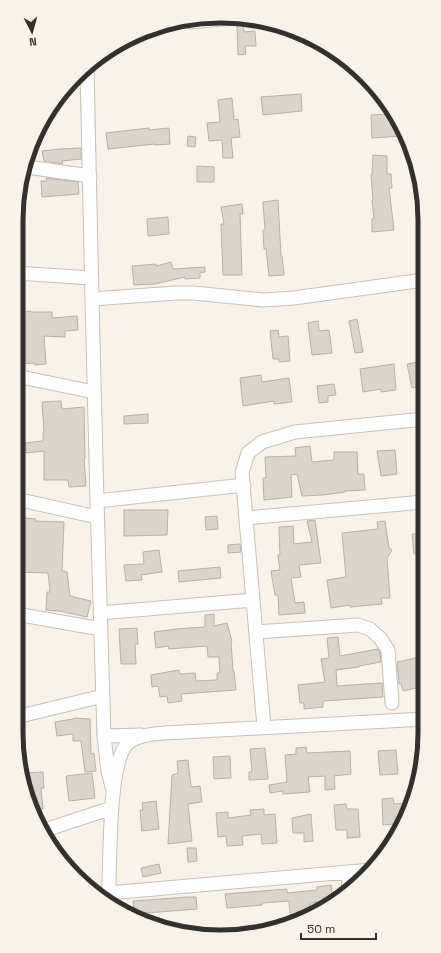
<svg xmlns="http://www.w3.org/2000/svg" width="441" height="953" font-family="'Space Grotesk',sans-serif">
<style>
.building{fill:#dad4cb;stroke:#b7b0a8}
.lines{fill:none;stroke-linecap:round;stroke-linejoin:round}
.minor-casing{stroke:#c6c0b7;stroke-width:15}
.minor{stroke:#fff;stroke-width:13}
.rim{fill:none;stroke:#33312d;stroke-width:5}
</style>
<rect width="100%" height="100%" fill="#f9f2e9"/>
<path class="building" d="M 243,25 L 244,32 L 255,31 L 256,46 L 245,46 L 246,54 L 238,55 L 237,26 Z
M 301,94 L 302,111 L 263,115 L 261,97 Z
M 232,98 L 234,120 L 238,119 L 240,137 L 231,138 L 233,158 L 223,158 L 222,140 L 209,141 L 207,123 L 220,122 L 218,100 Z
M 393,114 L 402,129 L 402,136 L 372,138 L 371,115 Z
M 149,128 L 149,130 L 169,128 L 170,144 L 155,145 L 155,144 L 108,149 L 106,133 Z
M 188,136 L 196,137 L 195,147 L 187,146 Z
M 81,148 L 81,159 L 62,161 L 63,164 L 44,161 L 42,151 L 60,149 Z
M 373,155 L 387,156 L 387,174 L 391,174 L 392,188 L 389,188 L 394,230 L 372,232 L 372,219 L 374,219 L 372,200 L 373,200 L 371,175 L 372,175 Z
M 197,166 L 214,167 L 214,182 L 197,182 Z
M 46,178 L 78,182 L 79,194 L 42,197 L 41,181 L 47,181 Z
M 278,200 L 281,256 L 282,256 L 284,275 L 269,276 L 266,249 L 264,249 L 263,230 L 265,230 L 263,202 Z
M 242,204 L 243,214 L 240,214 L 242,275 L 223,275 L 221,224 L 224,224 L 221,207 Z
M 168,217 L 169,234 L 148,236 L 147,219 Z
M 171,262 L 173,269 L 205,267 L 205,272 L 200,273 L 200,278 L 185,279 L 185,277 L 155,284 L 134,285 L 132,266 L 156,264 L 156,266 Z
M 31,311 L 31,312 L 52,312 L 52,318 L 77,316 L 78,330 L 65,331 L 65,337 L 44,336 L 46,364 L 35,365 L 35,363 L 20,364 L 19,344 L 16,344 L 16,313 Z
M 357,319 L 363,352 L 355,353 L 349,321 Z
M 318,321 L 319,331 L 329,330 L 332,353 L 312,355 L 308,323 Z
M 278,330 L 279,337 L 288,336 L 290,361 L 279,362 L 279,359 L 273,359 L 270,331 Z
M 424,361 L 424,385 L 412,388 L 407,364 Z
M 394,364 L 396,390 L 381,392 L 381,389 L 363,392 L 360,369 Z
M 261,375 L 262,382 L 289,378 L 292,402 L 274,404 L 274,401 L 243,406 L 240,378 Z
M 334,384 L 336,395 L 328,396 L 328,402 L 319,403 L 317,386 Z
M 61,401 L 62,409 L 84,407 L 85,458 L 84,458 L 86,486 L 69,487 L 68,480 L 44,480 L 44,451 L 26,453 L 25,443 L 43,441 L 43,432 L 44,432 L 42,402 Z
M 148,414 L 148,423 L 124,424 L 124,416 Z
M 310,446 L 312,462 L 334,460 L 334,452 L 357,452 L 358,474 L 364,474 L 365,490 L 345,491 L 345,492 L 323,495 L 302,496 L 297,474 L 291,475 L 292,497 L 264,500 L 263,478 L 266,478 L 265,457 L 296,456 L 295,448 Z
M 395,450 L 397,474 L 381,476 L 377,451 Z
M 124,510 L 168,510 L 167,535 L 124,536 Z
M 217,516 L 218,529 L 206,530 L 205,517 Z
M 16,517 L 36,519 L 35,521 L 64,522 L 62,571 L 67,572 L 70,596 L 91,601 L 87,617 L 59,611 L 46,610 L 47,592 L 50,592 L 48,573 L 16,572 Z
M 315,520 L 321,563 L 299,565 L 301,577 L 291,578 L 295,603 L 304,602 L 305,613 L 279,615 L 278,595 L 275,595 L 271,571 L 280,570 L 278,555 L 280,555 L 279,527 L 293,526 L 294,544 L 312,542 L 307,521 Z
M 385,521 L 389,548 L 392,550 L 387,558 L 390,598 L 381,598 L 382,604 L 350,607 L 350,605 L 331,608 L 327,580 L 346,577 L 342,533 L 378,529 L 377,522 Z
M 412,534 L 424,534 L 424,553 L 414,554 Z
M 240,544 L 241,552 L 228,553 L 228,545 Z
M 159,550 L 162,572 L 141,575 L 142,580 L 126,581 L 124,565 L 144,564 L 143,552 Z
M 220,567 L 221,578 L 179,582 L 178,571 Z
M 214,614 L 214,626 L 227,623 L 232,641 L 231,642 L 233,671 L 234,671 L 236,690 L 181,694 L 182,701 L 168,703 L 167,696 L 160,697 L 158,686 L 152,687 L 151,675 L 179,670 L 180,674 L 195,673 L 196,681 L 217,680 L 217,673 L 220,673 L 219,657 L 208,657 L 207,646 L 169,649 L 168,646 L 156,648 L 154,632 L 176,629 L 205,627 L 205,615 Z
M 137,628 L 138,644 L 135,644 L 136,664 L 121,664 L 119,629 Z
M 338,637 L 340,656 L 378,649 L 380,653 L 381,662 L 359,666 L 359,667 L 336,670 L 337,686 L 382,683 L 383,697 L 323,701 L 323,707 L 304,709 L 304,703 L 300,703 L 298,685 L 325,682 L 321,659 L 329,658 L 327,638 Z
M 425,656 L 425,686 L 403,691 L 401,684 L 399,684 L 397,662 Z
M 74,718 L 90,719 L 91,754 L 94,753 L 96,771 L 85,772 L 81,741 L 73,741 L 73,734 L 57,736 L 55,722 L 73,719 Z
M 306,747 L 307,753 L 350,751 L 351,774 L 334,776 L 335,789 L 325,790 L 325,776 L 308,777 L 310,792 L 283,794 L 283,791 L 270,793 L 269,785 L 287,782 L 285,755 L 296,754 L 296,748 Z
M 265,748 L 268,779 L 249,780 L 249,772 L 252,772 L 250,749 Z
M 396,750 L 398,774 L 380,775 L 378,751 Z
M 230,756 L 231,778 L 214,779 L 213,757 Z
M 188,760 L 191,787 L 200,786 L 202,802 L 188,804 L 192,841 L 168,844 L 172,775 L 178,773 L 177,761 Z
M 43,772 L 44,788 L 41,788 L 43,809 L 33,810 L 27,798 L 25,773 Z
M 92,773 L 95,798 L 69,801 L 66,776 Z
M 393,798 L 394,804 L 411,803 L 410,811 L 394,836 L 393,824 L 383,825 L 382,799 Z
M 156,801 L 159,829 L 142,831 L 140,810 L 143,810 L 142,803 Z
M 346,804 L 347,809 L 358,809 L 360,837 L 347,838 L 347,830 L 336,830 L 334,805 Z
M 264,809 L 264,815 L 275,814 L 277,843 L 262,844 L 261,834 L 242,836 L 243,845 L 227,846 L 226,836 L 218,837 L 216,813 L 228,812 L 228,818 L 251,815 L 250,810 Z
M 311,814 L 313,841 L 304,842 L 304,833 L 293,833 L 292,818 Z
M 187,848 L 196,848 L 197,861 L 188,862 Z
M 159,864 L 161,873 L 143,877 L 141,868 Z
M 331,885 L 333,901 L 310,903 L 311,914 L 291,921 L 289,901 L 262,903 L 262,905 L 227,908 L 225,894 L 287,889 L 287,893 L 317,890 L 317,887 Z
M 188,897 L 196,897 L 197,909 L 134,914 L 133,901 Z"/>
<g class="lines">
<g class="minor-casing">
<path id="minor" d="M 191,22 L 232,18
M 87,68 L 92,299
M 27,167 L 90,176
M 16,273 L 92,278
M 16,376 L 94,392
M 244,485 L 97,501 L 92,299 L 176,293 L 194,293 L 263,300 L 294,298 L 424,280
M 16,499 L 97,517
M 97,501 L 104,736 L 108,771 L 112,787
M 246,518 L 424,502
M 100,613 L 253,600
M 16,614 L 101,629
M 256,632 L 358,625 L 370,629 L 380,638 L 388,650 L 392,703
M 16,717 L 103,696
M 264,727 L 242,473 L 248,453 L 262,442 L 295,432 L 424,419
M 104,736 L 141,735
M 45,830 L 112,808
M 348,889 L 350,872
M 109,893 L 371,870
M 108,901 C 111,869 107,765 127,744 C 136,735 153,734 165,733 L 425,719"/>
</g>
<use href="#minor" class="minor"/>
</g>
<path d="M0 0H441V953H0ZM220 23H221A197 197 0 0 1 418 220V733A197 197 0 0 1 221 930H220A197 197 0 0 1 23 733V220A197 197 0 0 1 220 23Z" fill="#f9f2e9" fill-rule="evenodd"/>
<path class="rim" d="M220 23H221A197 197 0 0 1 418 220V733A197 197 0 0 1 221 930H220A197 197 0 0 1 23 733V220A197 197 0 0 1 220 23Z"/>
<g transform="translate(32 32) rotate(174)" stroke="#f9f2e9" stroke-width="3" paint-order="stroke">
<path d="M0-3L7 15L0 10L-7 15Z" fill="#33312d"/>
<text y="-6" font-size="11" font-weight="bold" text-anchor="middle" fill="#33312d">N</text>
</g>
<path d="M301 933v6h75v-6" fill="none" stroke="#33312d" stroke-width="2"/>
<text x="307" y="933" font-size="12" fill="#33312d" stroke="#f9f2e9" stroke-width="3" paint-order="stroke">50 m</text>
</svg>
